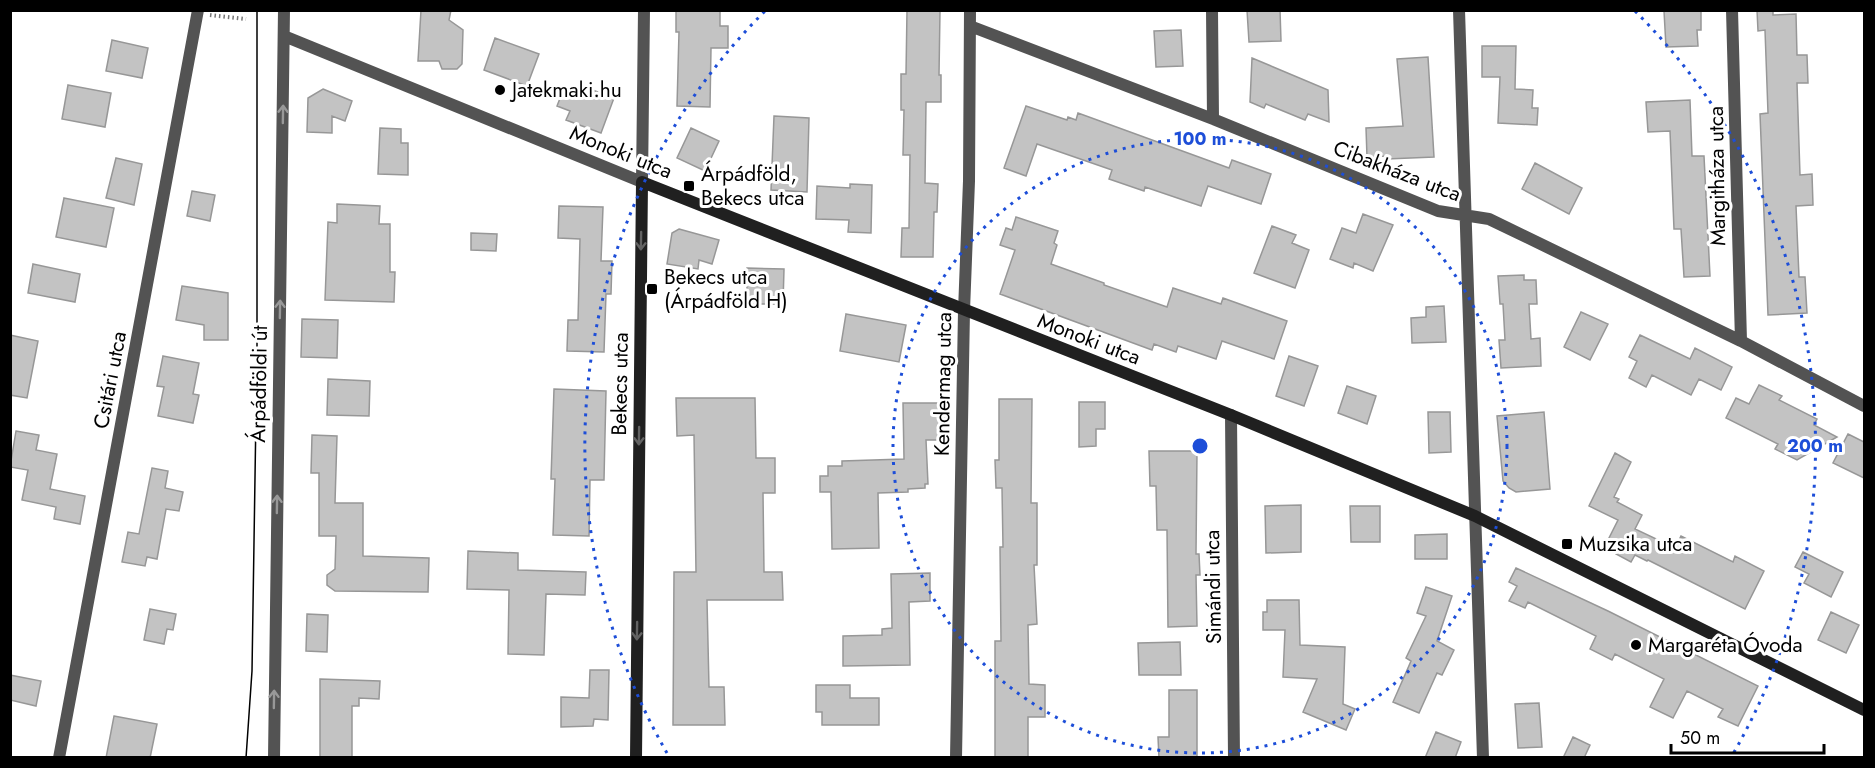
<svg xmlns="http://www.w3.org/2000/svg" width="1875" height="768" font-family="Jost,sans-serif">
<style>
.building{fill:#c3c3c3;stroke:#979797;stroke-width:1.5}
.lines{fill:none;stroke-linecap:round;stroke-linejoin:round}
.path{stroke:#757575;stroke-width:4;stroke-dasharray:1.5 3;stroke-linecap:butt}
.street{stroke:#535353;stroke-width:12}
.secondary{stroke:#202020;stroke-width:12}
.tram{stroke:#000;stroke-width:1.5}
.oneway{stroke:#989898}
.oneway2{stroke:#636363}
.ring{fill:none;stroke:#1d4ed8;stroke-width:3;stroke-dasharray:3 6}
.poi-dot{fill:#000;stroke:#fff;stroke-width:2}
.labels{text-anchor:middle;dominant-baseline:central;stroke-width:6;stroke-linejoin:round;paint-order:stroke}
.poi-label{font-size:21px;fill:#000;stroke:#fff;text-anchor:start}
.street-label{font-size:21px;fill:#000;stroke:#fff}
.centre{fill:#1d4ed8;stroke:#fff;stroke-width:3}
.ring-label{font-size:18px;text-anchor:middle;font-weight:bold;fill:#1d4ed8;stroke:#fff;stroke-width:6;stroke-linejoin:round;paint-order:stroke}
</style>
<rect width="100%" height="100%" fill="#fff"/>
<path class="building" d="M 421,10 L 451,10 L 449,20 L 463,30 L 462,64 L 457,69 L 442,69 L 439,61 L 418,61 Z
M 676,10 L 720,10 L 720,26 L 728,26 L 728,48 L 711,48 L 710,107 L 677,106 L 679,32 L 676,32 Z
M 907,10 L 940,11 L 939,75 L 941,75 L 941,102 L 926,102 L 925,183 L 938,184 L 937,212 L 934,212 L 933,257 L 901,257 L 902,228 L 909,228 L 910,155 L 903,155 L 904,110 L 901,110 L 901,74 L 906,74 Z
M 1247,10 L 1280,10 L 1281,41 L 1249,42 Z
M 1757,10 L 1773,10 L 1773,15 L 1796,14 L 1797,55 L 1807,55 L 1808,83 L 1797,83 L 1800,175 L 1812,174 L 1813,205 L 1796,206 L 1799,277 L 1805,277 L 1807,313 L 1768,315 L 1760,114 L 1768,113 L 1765,30 L 1758,31 Z
M 1664,11 L 1701,11 L 1701,30 L 1697,30 L 1698,46 L 1666,47 Z
M 1181,30 L 1183,66 L 1156,67 L 1154,31 Z
M 495,38 L 539,54 L 527,86 L 484,70 Z
M 112,40 L 148,48 L 142,78 L 106,71 Z
M 1482,46 L 1516,46 L 1515,89 L 1533,90 L 1532,108 L 1538,108 L 1537,125 L 1498,123 L 1500,77 L 1482,77 Z
M 1428,57 L 1434,157 L 1387,159 L 1387,156 L 1367,157 L 1366,128 L 1403,126 L 1397,59 Z
M 1252,58 L 1328,90 L 1329,122 L 1308,114 L 1305,120 L 1266,104 L 1264,108 L 1250,102 Z
M 68,85 L 111,93 L 105,127 L 62,119 Z
M 579,85 L 614,98 L 601,133 L 566,120 L 570,111 L 557,106 L 564,88 L 576,92 Z
M 323,89 L 352,101 L 345,121 L 332,116 L 332,133 L 307,132 L 308,98 Z
M 1690,100 L 1692,156 L 1704,156 L 1710,276 L 1684,277 L 1681,229 L 1674,229 L 1670,131 L 1648,132 L 1646,102 Z
M 1026,106 L 1067,120 L 1068,117 L 1076,120 L 1078,113 L 1229,168 L 1232,160 L 1271,174 L 1261,204 L 1208,186 L 1201,206 L 1145,187 L 1144,191 L 1109,179 L 1112,170 L 1037,144 L 1026,176 L 1004,168 Z
M 774,116 L 809,118 L 807,192 L 771,190 Z
M 380,128 L 401,129 L 401,143 L 408,143 L 408,175 L 378,174 Z
M 691,128 L 719,141 L 705,171 L 677,158 Z
M 116,158 L 142,164 L 134,205 L 106,198 Z
M 1535,163 L 1582,188 L 1569,214 L 1522,189 Z
M 850,184 L 872,185 L 871,233 L 848,232 L 849,220 L 816,219 L 817,186 L 850,188 Z
M 192,191 L 215,195 L 210,221 L 187,216 Z
M 64,198 L 114,208 L 106,247 L 56,237 Z
M 337,204 L 380,206 L 379,224 L 390,224 L 390,272 L 395,272 L 394,302 L 325,300 L 328,222 L 337,223 Z
M 559,206 L 603,207 L 601,261 L 612,261 L 611,294 L 606,294 L 604,352 L 567,351 L 568,320 L 578,320 L 580,239 L 558,238 Z
M 1363,214 L 1393,225 L 1373,271 L 1354,263 L 1353,268 L 1330,259 L 1342,228 L 1356,233 Z
M 1016,217 L 1058,231 L 1054,243 L 1057,245 L 1051,264 L 1104,283 L 1104,285 L 1167,307 L 1173,288 L 1221,304 L 1223,298 L 1287,321 L 1274,359 L 1222,341 L 1216,359 L 1178,346 L 1176,352 L 1154,344 L 1152,350 L 1000,294 L 1015,250 L 1000,245 L 1006,228 L 1012,230 Z
M 1272,226 L 1296,235 L 1292,243 L 1309,250 L 1295,288 L 1254,273 Z
M 679,229 L 719,240 L 712,264 L 699,260 L 698,269 L 667,264 L 672,233 Z
M 471,233 L 497,234 L 496,251 L 471,250 Z
M 33,264 L 80,274 L 75,302 L 28,293 Z
M 747,268 L 784,269 L 783,304 L 747,304 Z
M 1524,275 L 1524,280 L 1536,280 L 1537,304 L 1529,304 L 1531,339 L 1540,338 L 1541,366 L 1501,368 L 1499,340 L 1505,340 L 1503,304 L 1500,304 L 1498,276 Z
M 182,286 L 228,293 L 228,340 L 204,340 L 204,325 L 176,320 Z
M 1444,306 L 1446,342 L 1412,343 L 1411,318 L 1426,317 L 1426,307 Z
M 1581,312 L 1608,324 L 1590,360 L 1564,347 Z
M 846,314 L 906,325 L 899,362 L 840,351 Z
M 302,319 L 338,320 L 337,358 L 301,357 Z
M 10,335 L 38,341 L 27,398 L 10,395 Z
M 1640,335 L 1690,359 L 1695,348 L 1732,367 L 1721,390 L 1699,379 L 1691,395 L 1652,375 L 1646,387 L 1629,378 L 1637,361 L 1629,357 Z
M 163,356 L 199,363 L 193,394 L 199,395 L 193,423 L 158,416 L 164,387 L 157,386 Z
M 1289,356 L 1318,366 L 1304,406 L 1276,396 Z
M 328,379 L 370,381 L 369,416 L 327,415 Z
M 1759,385 L 1782,396 L 1779,400 L 1817,419 L 1814,425 L 1837,437 L 1797,460 L 1775,449 L 1778,444 L 1726,418 L 1736,398 L 1749,404 Z
M 1347,386 L 1376,396 L 1367,424 L 1338,413 Z
M 554,389 L 606,391 L 604,480 L 590,480 L 589,536 L 553,535 L 555,479 L 551,479 Z
M 676,398 L 755,398 L 756,458 L 775,458 L 775,493 L 763,493 L 764,572 L 782,572 L 783,600 L 707,600 L 709,687 L 724,687 L 725,725 L 673,725 L 674,572 L 696,572 L 694,435 L 677,436 Z
M 999,399 L 1032,399 L 1031,503 L 1037,503 L 1037,565 L 1034,565 L 1037,624 L 1028,625 L 1029,684 L 1045,685 L 1045,717 L 1028,717 L 1028,758 L 995,758 L 995,641 L 1001,641 L 1000,547 L 1003,547 L 1002,488 L 996,488 L 995,460 L 999,460 Z
M 1079,402 L 1105,402 L 1105,429 L 1096,429 L 1096,446 L 1079,447 Z
M 903,403 L 946,403 L 946,440 L 926,440 L 928,484 L 925,484 L 925,488 L 908,489 L 908,492 L 878,493 L 879,548 L 832,549 L 831,492 L 820,492 L 820,476 L 828,476 L 828,466 L 842,466 L 842,461 L 904,459 Z
M 1428,412 L 1450,412 L 1451,452 L 1429,453 Z
M 1544,412 L 1550,489 L 1516,492 L 1509,488 L 1503,481 L 1497,416 Z
M 16,431 L 39,435 L 36,450 L 57,454 L 50,489 L 85,496 L 80,524 L 54,519 L 56,507 L 22,500 L 28,470 L 10,467 Z
M 1848,434 L 1864,442 L 1864,478 L 1833,463 Z
M 312,435 L 337,436 L 335,503 L 363,503 L 363,556 L 429,558 L 428,592 L 335,591 L 327,585 L 327,575 L 335,569 L 336,536 L 319,536 L 319,473 L 311,473 Z
M 1149,451 L 1197,451 L 1196,554 L 1199,554 L 1200,575 L 1196,575 L 1197,626 L 1168,627 L 1167,530 L 1157,530 L 1156,486 L 1150,486 Z
M 1615,453 L 1631,462 L 1614,497 L 1619,499 L 1617,502 L 1642,515 L 1635,529 L 1675,548 L 1681,536 L 1733,562 L 1735,556 L 1764,571 L 1745,609 L 1648,560 L 1647,561 L 1635,555 L 1631,562 L 1616,554 L 1619,548 L 1607,542 L 1618,520 L 1589,506 Z
M 152,468 L 168,471 L 165,488 L 183,492 L 179,511 L 166,509 L 157,559 L 147,557 L 145,566 L 122,562 L 128,532 L 139,534 Z
M 1301,505 L 1301,552 L 1266,553 L 1265,506 Z
M 1350,506 L 1380,506 L 1380,542 L 1351,542 Z
M 1447,534 L 1447,559 L 1415,559 L 1415,535 Z
M 468,551 L 518,553 L 518,570 L 586,572 L 585,595 L 546,594 L 544,655 L 508,654 L 509,590 L 467,589 Z
M 1803,552 L 1843,572 L 1831,597 L 1804,583 L 1809,574 L 1795,567 Z
M 1516,568 L 1608,611 L 1758,686 L 1738,726 L 1718,717 L 1723,709 L 1687,691 L 1673,718 L 1650,707 L 1664,679 L 1615,654 L 1612,660 L 1590,649 L 1596,636 L 1528,602 L 1525,608 L 1509,601 L 1517,586 L 1509,582 Z
M 930,573 L 930,601 L 909,602 L 910,665 L 843,666 L 843,636 L 882,635 L 882,629 L 892,628 L 891,574 Z
M 1426,587 L 1452,596 L 1437,641 L 1454,650 L 1442,675 L 1437,673 L 1419,713 L 1393,702 L 1411,661 L 1406,658 L 1426,616 L 1417,613 Z
M 1267,600 L 1299,600 L 1300,645 L 1345,647 L 1343,704 L 1355,709 L 1346,730 L 1303,712 L 1317,679 L 1283,677 L 1285,630 L 1263,630 L 1263,612 L 1267,612 Z
M 150,609 L 176,614 L 173,630 L 167,629 L 164,644 L 144,640 Z
M 1831,612 L 1859,625 L 1846,653 L 1818,640 Z
M 307,614 L 328,615 L 327,652 L 306,651 Z
M 1180,642 L 1181,675 L 1139,675 L 1138,643 Z
M 590,670 L 609,670 L 608,720 L 594,719 L 593,726 L 561,727 L 561,697 L 589,698 Z
M 10,675 L 41,681 L 36,706 L 10,700 Z
M 320,679 L 380,681 L 379,699 L 359,698 L 359,706 L 352,706 L 352,758 L 320,758 Z
M 816,685 L 850,685 L 850,698 L 879,698 L 879,725 L 822,725 L 822,712 L 816,712 Z
M 1169,690 L 1197,690 L 1197,758 L 1159,758 L 1158,737 L 1169,737 Z
M 1539,703 L 1542,747 L 1518,748 L 1515,704 Z
M 114,716 L 157,724 L 150,758 L 106,758 Z
M 1436,732 L 1461,742 L 1455,758 L 1425,758 Z
M 1573,737 L 1590,745 L 1584,758 L 1563,758 Z"/>
<g class="lines">
<path class="path" d="M 210,15 L 246,19"/>
<path class="street" d="M 1212,10 L 1213,119
M 1459,10 L 1483,758
M 1732,10 L 1741,341
M 970,26 L 1213,119 L 1438,211 L 1489,219 L 1741,341 L 1864,406
M 284,36 L 642,182 L 644,10
M 1231,415 L 1234,758
M 59,758 L 198,10
M 274,758 L 284,10
M 956,758 L 964,311 L 969,181 L 970,10"/>
<path class="secondary" d="M 636,758 L 642,182 L 1231,415 L 1475,516 L 1864,710"/>
<path class="tram" d="M 246,758 L 252,671 L 257,349 L 257,10"/>
</g>
<defs><path id="oneway-shaft" d="M-6 0H5M1.5-3L5.5 0L1.5 3" fill="none" stroke-width="1.6" stroke-linecap="round" stroke-linejoin="round" transform="scale(1.5)"/></defs>
<g class="oneway">
<use href="#oneway-shaft" transform="translate(283 114) rotate(-89)"/>
<use href="#oneway-shaft" transform="translate(280 309) rotate(-89)"/>
<use href="#oneway-shaft" transform="translate(277 504) rotate(-89)"/>
<use href="#oneway-shaft" transform="translate(274 699) rotate(-89)"/>
</g>
<g class="oneway2">
<use href="#oneway-shaft" transform="translate(641 241) rotate(91)"/>
<use href="#oneway-shaft" transform="translate(639 436) rotate(91)"/>
<use href="#oneway-shaft" transform="translate(637 631) rotate(91)"/>
</g>
<g class="ring">
<circle cx="1200" cy="446" r="307"/>
<path d="M667 753A615 615 0 0 1 765 11M1635 11A615 615 0 0 1 1733 754"/>
</g>
<g class="poi-dot">
<circle cx="500" cy="90" r="6"/>
<rect x="683" y="180" width="12" height="12" rx="3"/>
<rect x="646" y="283" width="12" height="12" rx="3"/>
<rect x="1561" y="538" width="12" height="12" rx="3"/>
<circle cx="1636" cy="645" r="6"/>
</g>
<g class="labels">
<g class="poi-label">
<text x="512" y="90">Jatekmaki.hu</text>
<text x="701" y="174">Árpádföld,<tspan x="701" dy="24">Bekecs utca</tspan></text>
<text x="664" y="277">Bekecs utca<tspan x="664" dy="24">(Árpádföld H)</tspan></text>
<text x="1579" y="544">Muzsika utca</text>
<text x="1648" y="645">Margaréta Óvoda</text>
</g>
<g class="street-label">
<text transform="translate(621 152) rotate(22)">Monoki utca</text>
<text transform="translate(1397 171) rotate(21)">Cibakháza utca</text>
<text transform="translate(1717 176) rotate(-91)">Margitháza utca</text>
<text transform="translate(1089 339) rotate(21)">Monoki utca</text>
<text transform="translate(110 380) rotate(-79)">Csitári utca</text>
<text transform="translate(259 384) rotate(-89)">Árpádföldi út</text>
<text transform="translate(620 384) rotate(-89)">Bekecs utca</text>
<text transform="translate(943 384) rotate(-89)">Kendermag utca</text>
<text transform="translate(1213 587) rotate(-91)">Simándi utca</text>
</g>
</g>
<circle cx="1200" cy="446" r="9" class="centre"/>
<g class="ring-label">
<text x="1200" y="145">100 m</text>
<text x="1815" y="452">200 m</text>
</g>
<rect width="1875" height="768" fill="none" stroke="#000000" stroke-width="24"/>
<path d="M1671 744v9h153v-9" fill="none" stroke="#000000" stroke-width="3"/>
<text x="1680" y="744" font-size="18" fill="#000000" stroke="#ffffff" stroke-width="4.5" paint-order="stroke">50 m</text>
</svg>
